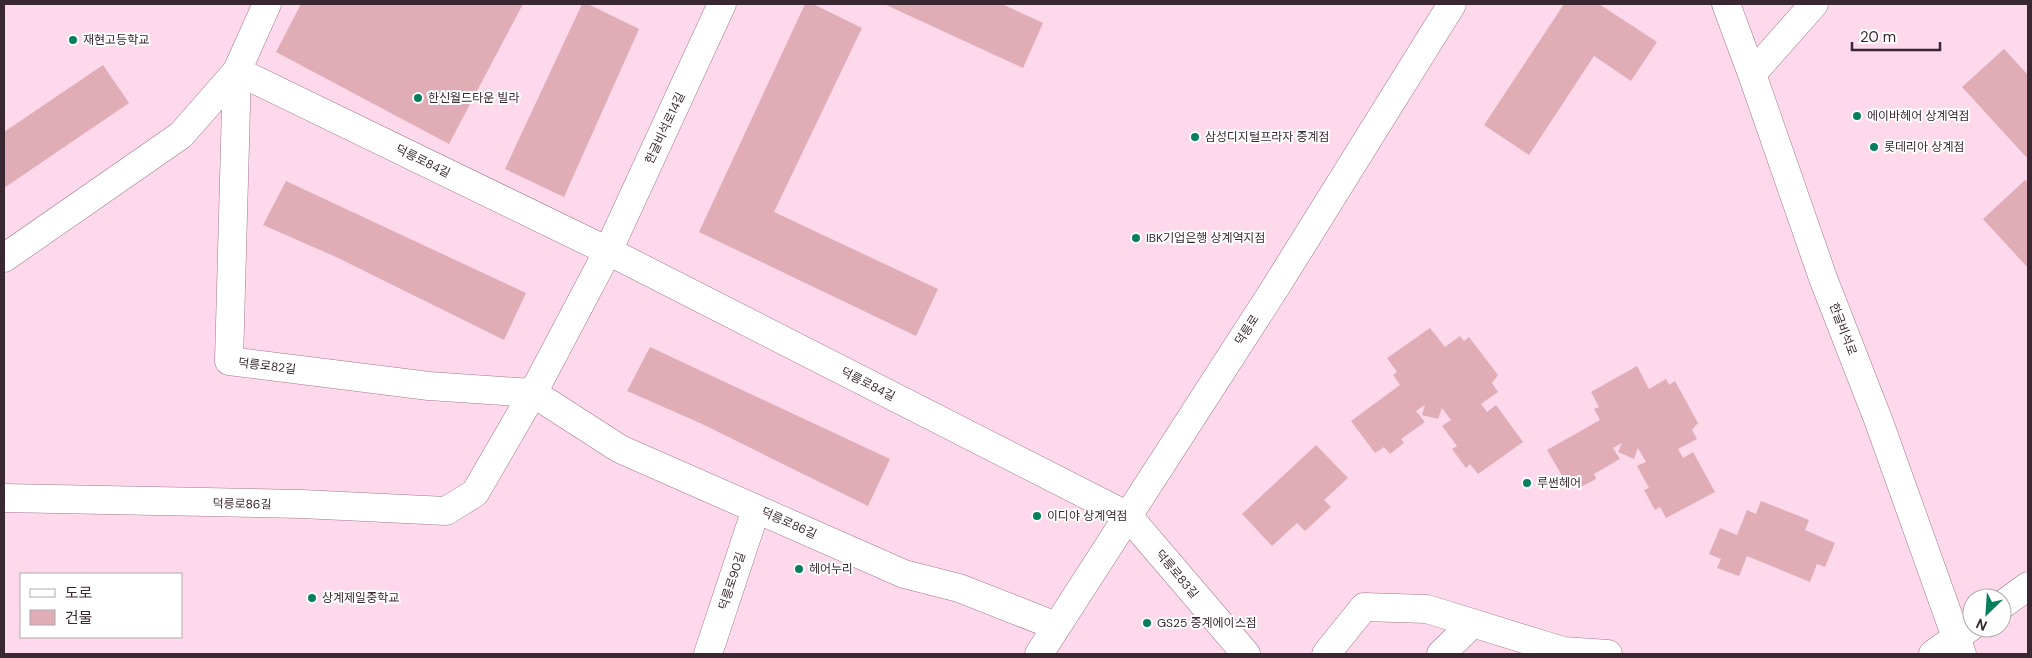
<svg xmlns="http://www.w3.org/2000/svg" width="2032" height="658" font-family="'DM Sans','Noto Sans KR',sans-serif">
<style>
.building{fill:#e0adb7}
.lines{fill:none;stroke-linecap:round;stroke-linejoin:round}
.minor-casing{stroke:#a1778d;stroke-width:29}
.secondary-casing{stroke:#a1778d;stroke-width:29}
.minor{stroke:#fff;stroke-width:28}
.secondary{stroke:#fff;stroke-width:28}
.poi-dot{fill:#077f5d;stroke:#fff;stroke-width:2}
.labels{text-anchor:middle;dominant-baseline:central;stroke-width:4;stroke-linejoin:round;paint-order:stroke}
.poi-label{font-size:12px;fill:#392831;stroke:#fff;text-anchor:start}
.street-label{font-size:12px;fill:#392831;stroke:#fff}
</style>
<rect width="100%" height="100%" fill="#fed8eb"/>
<path class="building" d="M 301,4 L 523,4 L 449,144 L 276,52 Z
M 582,4 L 588,4 L 639,29 L 564,197 L 505,169 Z
M 805,4 L 813,4 L 862,28 L 774,212 L 938,289 L 916,336 L 699,232 Z
M 884,4 L 1002,4 L 1043,23 L 1023,68 Z
M 1564,4 L 1599,4 L 1657,42 L 1631,81 L 1594,56 L 1529,155 L 1484,125 Z
M 2004,49 L 2028,75 L 2028,159 L 1962,87 Z
M 103,65 L 129,103 L 4,188 L 4,132 Z
M 2025,180 L 2028,183 L 2028,268 L 1983,219 Z
M 286,181 L 526,293 L 504,340 L 336,257 L 263,225 Z
M 1430,328 L 1445,347 L 1460,336 L 1464,341 L 1469,337 L 1498,375 L 1492,383 L 1498,392 L 1481,404 L 1487,412 L 1496,405 L 1523,442 L 1478,474 L 1470,464 L 1466,468 L 1452,449 L 1457,446 L 1442,426 L 1451,420 L 1442,408 L 1438,419 L 1422,415 L 1425,405 L 1416,411 L 1425,422 L 1401,439 L 1404,443 L 1390,454 L 1384,447 L 1375,453 L 1351,421 L 1400,385 L 1393,375 L 1397,372 L 1387,358 Z
M 650,347 L 890,459 L 868,506 L 700,423 L 627,391 Z
M 1637,366 L 1649,389 L 1666,379 L 1669,385 L 1675,381 L 1698,423 L 1692,430 L 1697,439 L 1678,449 L 1683,458 L 1693,452 L 1715,492 L 1666,518 L 1660,507 L 1655,510 L 1644,490 L 1649,488 L 1637,466 L 1646,462 L 1638,448 L 1634,459 L 1618,452 L 1622,443 L 1613,448 L 1620,459 L 1594,474 L 1596,479 L 1581,487 L 1576,479 L 1567,484 L 1547,450 L 1600,420 L 1594,409 L 1599,407 L 1591,392 Z
M 1316,445 L 1348,478 L 1324,500 L 1331,507 L 1305,531 L 1297,523 L 1272,546 L 1242,514 Z
M 1761,501 L 1809,520 L 1805,530 L 1835,543 L 1825,567 L 1817,564 L 1810,582 L 1747,556 L 1739,576 L 1717,568 L 1721,559 L 1709,554 L 1720,528 L 1737,535 L 1747,510 L 1756,514 Z"/>
<g class="lines">
<g class="minor-casing">
<path id="minor" d="M 237,71 L 608,251 L 1128,516 L 1246,654
M 237,71 L 229,361 L 429,386 L 533,393 L 620,449 L 904,574 L 959,588 L 1056,626
M 1752,74 L 1814,4
M 4,258 L 181,135 L 237,71 L 267,4
M 4,498 L 302,504 L 446,511 L 475,493 L 533,393 L 608,251 L 722,4
M 2002,605 L 2028,586
M 708,654 L 756,509
M 1326,654 L 1364,607 L 1427,609 L 1563,651 L 1608,654
M 1441,654 L 1473,623
M 1933,654 L 1972,626"/>
</g>
<g class="secondary-casing">
<path id="secondary" d="M 1726,4 L 1752,74 L 1823,278 L 1879,422 L 1962,654
M 1039,654 L 1277,285 L 1452,4"/>
</g>
<use href="#minor" class="minor"/>
<use href="#secondary" class="secondary"/>
</g>
<g class="poi-dot">
<circle cx="73" cy="40" r="5"/>
<circle cx="418" cy="98" r="5"/>
<circle cx="1857" cy="116" r="5"/>
<circle cx="1195" cy="137" r="5"/>
<circle cx="1874" cy="147" r="5"/>
<circle cx="1136" cy="238" r="5"/>
<circle cx="1527" cy="483" r="5"/>
<circle cx="1037" cy="516" r="5"/>
<circle cx="799" cy="569" r="5"/>
<circle cx="312" cy="598" r="5"/>
<circle cx="1147" cy="623" r="5"/>
</g>
<g class="labels">
<g class="poi-label">
<text x="83" y="40">재현고등학교</text>
<text x="428" y="98">한신월드타운 빌라</text>
<text x="1867" y="116">에이바헤어 상계역점</text>
<text x="1205" y="137">삼성디지털프라자 중계점</text>
<text x="1884" y="147">롯데리아 상계점</text>
<text x="1146" y="238">IBK기업은행 상계역지점</text>
<text x="1537" y="483">루썬헤어</text>
<text x="1047" y="516">이디야 상계역점</text>
<text x="809" y="569">헤어누리</text>
<text x="322" y="598">상계제일중학교</text>
<text x="1157" y="623">GS25 중계에이스점</text>
</g>
<g class="street-label">
<text transform="translate(665 128) rotate(-65)">한글비석로14길</text>
<text transform="translate(423 161) rotate(26)">덕릉로84길</text>
<text transform="translate(1843 329) rotate(69)">한글비석로</text>
<text transform="translate(1247 330) rotate(-57)">덕릉로</text>
<text transform="translate(267 366) rotate(7)">덕릉로82길</text>
<text transform="translate(868 384) rotate(27)">덕릉로84길</text>
<text transform="translate(242 504) rotate(1)">덕릉로86길</text>
<text transform="translate(789 523) rotate(24)">덕릉로86길</text>
<text transform="translate(1177 574) rotate(50)">덕릉로83길</text>
<text transform="translate(732 581) rotate(-72)">덕릉로90길</text>
</g>
</g>
<rect width="2032" height="658" fill="none" stroke="#392831" stroke-width="10"/>
<rect x="20" y="573" width="162" height="65" fill="#ffffff" stroke="#b0a9ad"/>
<rect x="30" y="589" width="25" height="8" fill="#ffffff" stroke="#b0a9ad"/>
<text x="65" y="598" font-size="15" fill="#392831">도로</text>
<rect x="30" y="610" width="25" height="15" fill="#e0adb7" stroke="#b0a9ad"/>
<text x="65" y="623" font-size="15" fill="#392831">건물</text>
<g transform="translate(1987 613) rotate(205)"><circle r="24" fill="#ffffff" stroke="#b0a9ad"/>
<path d="M0-4L9 19L0 12L-9 19Z" fill="#077f5d"/>
<text y="-8" font-size="14" font-weight="bold" text-anchor="middle" fill="#392831">N</text>
</g>
<path d="M1852 42v8h88v-8" fill="none" stroke="#392831" stroke-width="2.5"/>
<text x="1860" y="42" font-size="15" fill="#392831" stroke="#ffffff" stroke-width="4" paint-order="stroke">20 m</text>
</svg>
